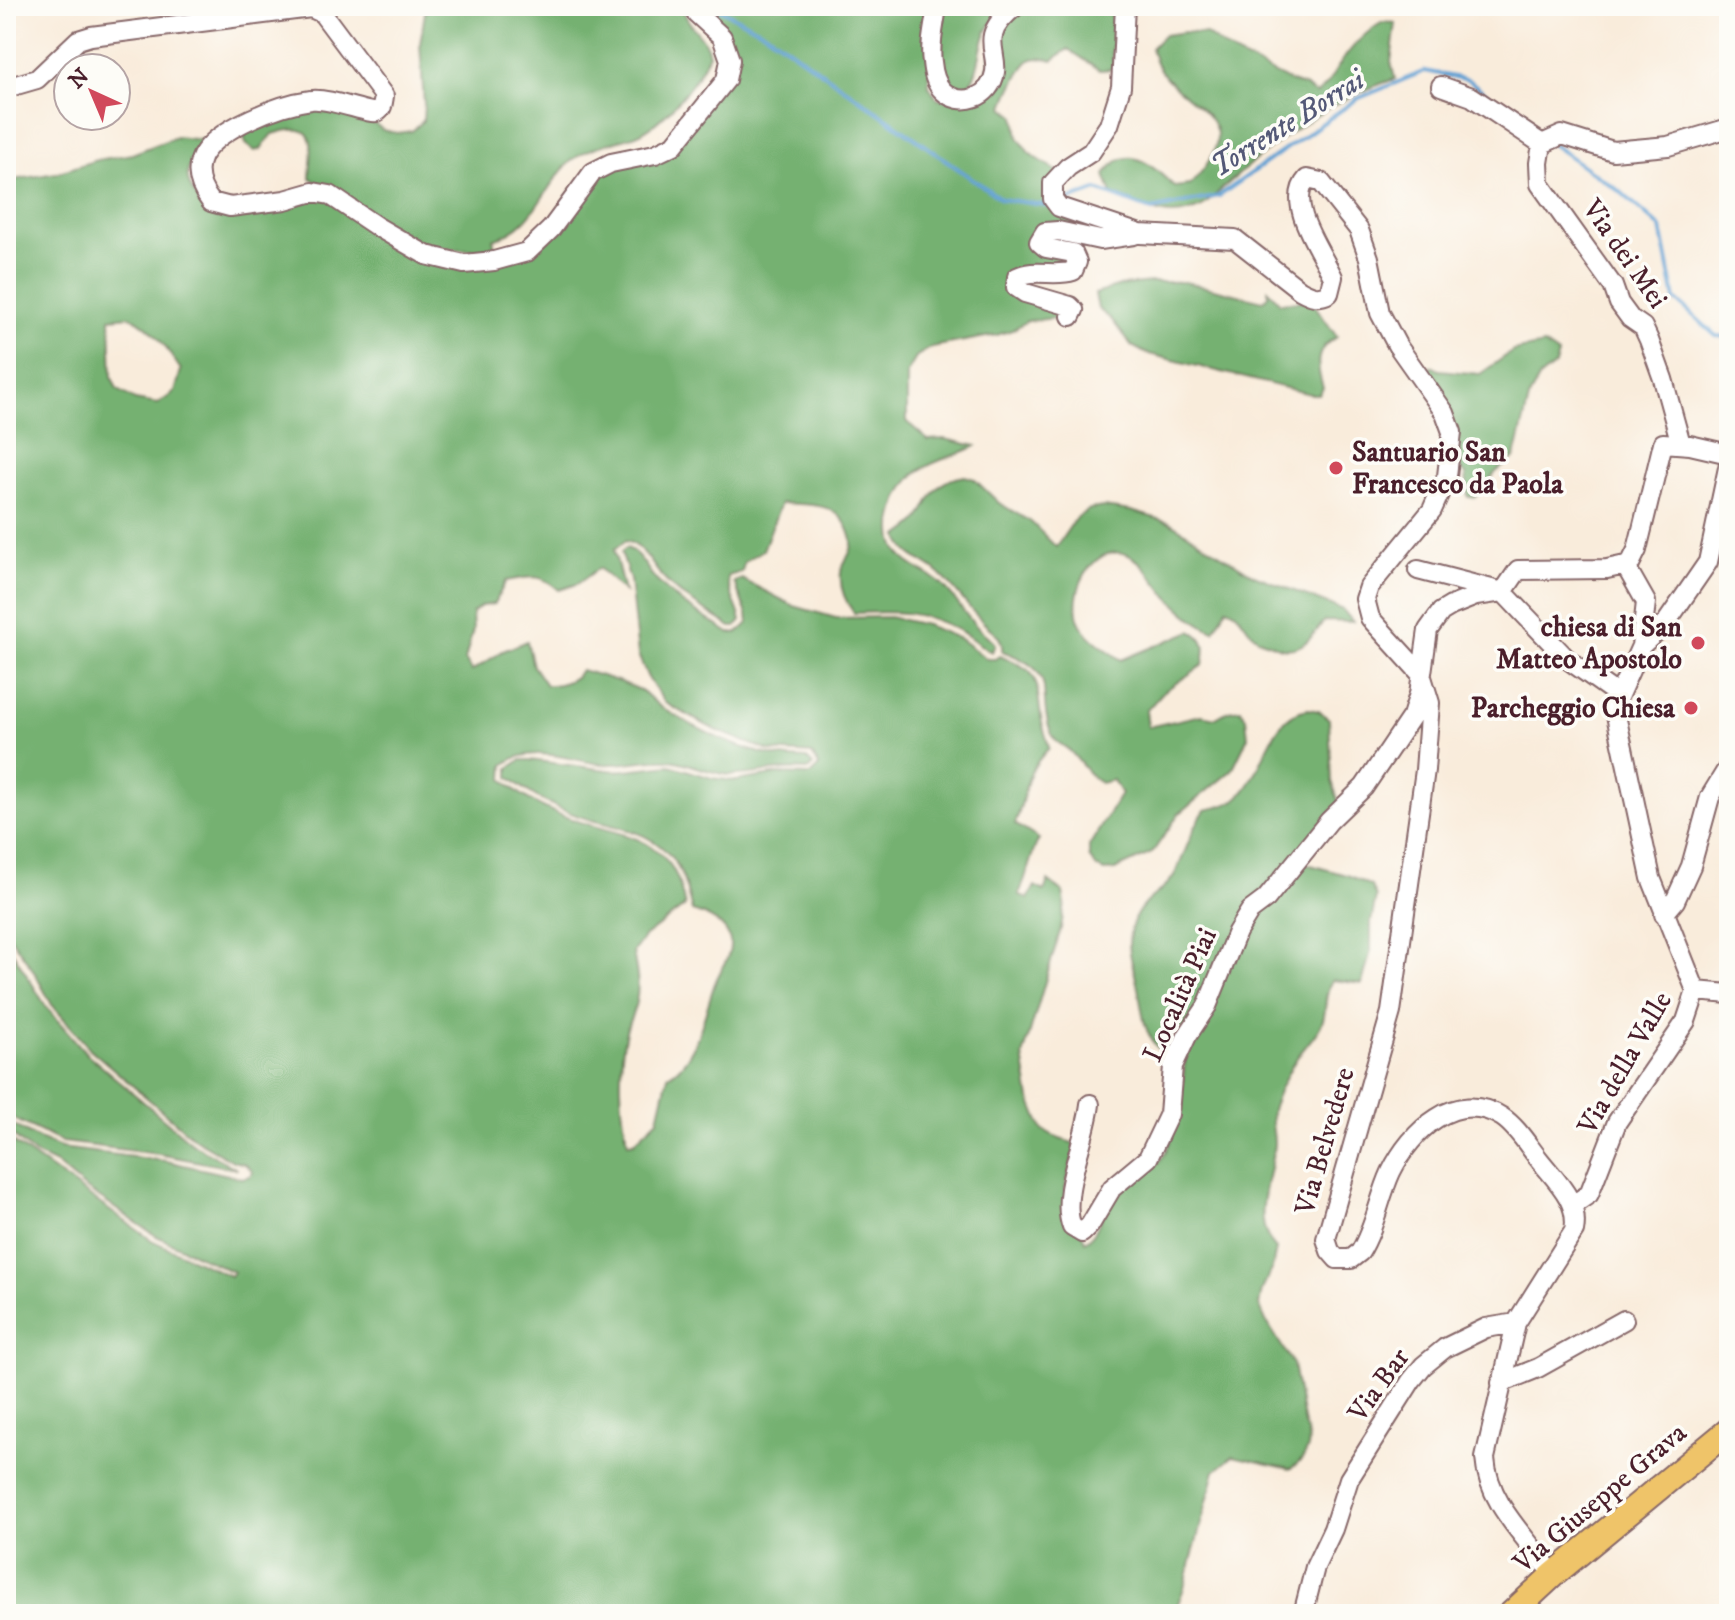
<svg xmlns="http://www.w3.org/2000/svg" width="1735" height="1620" font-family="'IM FELL DW Pica',serif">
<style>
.forest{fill:#74b171;stroke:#5f684e;stroke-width:2;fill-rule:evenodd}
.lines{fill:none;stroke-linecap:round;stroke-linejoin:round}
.stream{stroke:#60a0d3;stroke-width:4}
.minor-casing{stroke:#876769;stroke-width:22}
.major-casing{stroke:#876769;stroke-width:28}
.minor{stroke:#fff;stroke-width:18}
.major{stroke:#efc469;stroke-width:24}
.poi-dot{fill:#d1495b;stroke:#fdfcf7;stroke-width:3}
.labels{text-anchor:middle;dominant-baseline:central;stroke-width:7;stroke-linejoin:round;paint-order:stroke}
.street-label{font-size:28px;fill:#4a1f2b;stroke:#fdfcf7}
.poi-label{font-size:28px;font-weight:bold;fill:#4a1f2b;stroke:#fdfcf7;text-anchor:end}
.water-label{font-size:30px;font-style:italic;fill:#545977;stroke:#fdfcf7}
</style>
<rect width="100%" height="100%" fill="#fdfcf7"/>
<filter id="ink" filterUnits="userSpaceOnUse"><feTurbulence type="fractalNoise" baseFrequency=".0125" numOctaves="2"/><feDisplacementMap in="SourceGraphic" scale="16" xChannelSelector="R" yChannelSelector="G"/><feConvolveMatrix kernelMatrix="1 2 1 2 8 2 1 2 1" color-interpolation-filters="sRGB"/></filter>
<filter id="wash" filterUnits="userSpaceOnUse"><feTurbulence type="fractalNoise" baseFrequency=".006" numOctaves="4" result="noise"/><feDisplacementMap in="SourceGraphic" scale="32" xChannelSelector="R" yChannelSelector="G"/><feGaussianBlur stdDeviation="1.8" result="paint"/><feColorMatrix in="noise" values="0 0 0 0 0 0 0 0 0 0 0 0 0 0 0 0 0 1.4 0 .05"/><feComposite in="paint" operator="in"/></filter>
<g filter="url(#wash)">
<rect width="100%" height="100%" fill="#f9ecdb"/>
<path class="forest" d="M 426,6 L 682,6 C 686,26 706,35 709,54 C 698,81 663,124 636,135 C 613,143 588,146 569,163 C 539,192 537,226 493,239 L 495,248 C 426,257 396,233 342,195 C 332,188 318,186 310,177 C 312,144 319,119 273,134 L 261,149 L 255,151 L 246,144 L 244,137 L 248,129 L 312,103 L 367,118 L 383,130 L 397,133 L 412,131 L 423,121 L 424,104 L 420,44 Z
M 701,6 L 928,6 L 929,86 L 937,98 L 951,101 L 984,83 L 995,37 L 1021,6 L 1111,6 L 1113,69 L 1100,70 L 1068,49 L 1053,60 C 1046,59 1038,57 1032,59 C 1022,63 1007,97 1004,107 L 1015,116 L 1018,137 L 1029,153 L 1063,175 L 1054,211 L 1075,224 L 1097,229 L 1092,234 L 1044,229 L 1071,265 L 1013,276 L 1059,306 L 1067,317 L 1027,321 L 1012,330 L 997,335 L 932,347 L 917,356 L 907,373 L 907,422 L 928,440 L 945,439 L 976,446 C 957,456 936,459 919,471 C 899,486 884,527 897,550 C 906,566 928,572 941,584 C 955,597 964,614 977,627 C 983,633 990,637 995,644 L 992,652 C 980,647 972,637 960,631 C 921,610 896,611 854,613 C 845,601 839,588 841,572 C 842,564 849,557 851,549 C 854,542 850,533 847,526 C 834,501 806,505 781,503 L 763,550 L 744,562 L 742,572 L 728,576 C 727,592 738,605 741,621 L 736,627 L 731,627 C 708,611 684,600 664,579 C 651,565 644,545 625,541 L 614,550 L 624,592 L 599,568 L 577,584 L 559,590 C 539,572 531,577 506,581 L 494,604 L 481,606 L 472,613 L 473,630 L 465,660 L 472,671 L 503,651 L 527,641 L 533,666 L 546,685 C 558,686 575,681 581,670 C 601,676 622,681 640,690 C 648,694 655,704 664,709 C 708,735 755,759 807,759 L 813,765 L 808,770 C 779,767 761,775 734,775 C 711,775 691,762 668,760 C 645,758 623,766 600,764 C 569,760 530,743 504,765 L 503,779 C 526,803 559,816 590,825 C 618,833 648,837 667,861 C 678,873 681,891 685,906 L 645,936 L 633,952 C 636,969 640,985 636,1002 C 634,1012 629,1021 626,1031 C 618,1064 620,1110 628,1143 L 634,1142 L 658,1119 L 668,1076 C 698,1060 704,1012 715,983 C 720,970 732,956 730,941 C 727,924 706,915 692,911 C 688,896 685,878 676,864 C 657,833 624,829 591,820 C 561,811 533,798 509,777 L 509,768 L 521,760 L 530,760 L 616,771 L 670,765 L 712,778 L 736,781 L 779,774 L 810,775 L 819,766 L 812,754 L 769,751 L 715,730 L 665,703 L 648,678 L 638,655 L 630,580 L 621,552 L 626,548 C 639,551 647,570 656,580 C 679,604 702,615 729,633 L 738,633 L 748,623 L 747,614 L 734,582 L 742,579 L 794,606 L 836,618 L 890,617 L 926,625 L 960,639 L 987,659 L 995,659 L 999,656 C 1042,671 1035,678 1041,717 C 1042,727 1047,737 1049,748 C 1021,777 1028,791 1015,824 L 1039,839 C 1029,857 1028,876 1019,894 L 1028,899 L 1035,886 L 1044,891 L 1048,881 L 1063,892 L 1065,904 L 1061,928 L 1023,1056 L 1030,1099 L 1042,1129 L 1060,1139 L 1076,1144 L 1065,1189 L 1085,1241 C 1099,1233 1101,1213 1110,1201 C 1122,1185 1141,1180 1154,1167 C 1178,1146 1183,1087 1185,1056 L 1240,936 L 1303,863 L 1350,876 L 1371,886 L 1376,897 L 1371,922 L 1371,950 L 1362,984 L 1332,980 C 1322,997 1329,1012 1320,1027 C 1314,1037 1305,1047 1298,1056 C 1288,1071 1279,1090 1273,1106 C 1269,1117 1274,1131 1274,1143 C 1272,1178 1248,1220 1276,1249 L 1272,1269 L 1262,1290 L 1259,1305 L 1266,1321 L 1293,1364 L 1304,1425 C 1314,1444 1307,1459 1290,1469 L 1233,1456 L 1215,1471 L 1184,1588 L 1174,1614 L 6,1614 L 6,1137 L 153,1241 L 230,1276 L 233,1272 L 156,1236 L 85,1188 L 56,1164 L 35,1154 L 6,1130 L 6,1121 L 39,1139 L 61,1148 L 166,1161 L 242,1178 L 250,1176 L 253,1172 L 245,1164 L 233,1161 L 196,1140 L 90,1049 L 52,1005 L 33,970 L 6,931 L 6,181 L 56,173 L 97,160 L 132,154 L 176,137 L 204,140 C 181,170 182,186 210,211 L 313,198 L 329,199 L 419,255 L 496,258 L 538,238 L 570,192 L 666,140 L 725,66 ZM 130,316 C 154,327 167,349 181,370 L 175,392 L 158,404 L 135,400 L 117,389 L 112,378 L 110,318 Z
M 938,6 L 1004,6 C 998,15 990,24 986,33 C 975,57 984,92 947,90 L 936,48 Z
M 1383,22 L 1396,23 L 1391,62 L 1395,79 C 1320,102 1259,155 1202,207 C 1164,224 1147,206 1112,194 L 1105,175 C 1128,139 1153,167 1175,187 L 1190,185 C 1264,106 1164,111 1151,48 L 1164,35 L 1185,32 L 1206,34 L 1231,52 L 1289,81 L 1306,87 L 1316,94 C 1329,86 1331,76 1340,64 C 1352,46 1365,32 1383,22 Z
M 1151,282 L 1185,282 L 1263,301 L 1268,295 L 1268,290 L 1280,303 L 1311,300 L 1337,337 C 1314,348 1316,366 1323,388 L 1319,394 L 1310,394 L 1145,353 L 1132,346 L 1111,319 L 1098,309 L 1095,294 L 1123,285 Z
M 1544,345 L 1558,355 L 1555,365 L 1540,377 L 1530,395 L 1515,457 L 1496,472 L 1476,497 L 1468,497 L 1466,474 L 1455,465 L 1425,372 L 1432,366 L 1439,370 L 1480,374 L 1513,351 Z
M 965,476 L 974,479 L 999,503 L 1031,522 L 1056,547 L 1076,518 L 1090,509 L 1104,507 L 1131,511 L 1169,522 L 1254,575 L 1343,610 L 1353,622 L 1324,621 C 1309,641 1298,657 1271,644 C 1265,642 1258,639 1254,635 C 1243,625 1242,613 1227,608 L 1214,631 C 1196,624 1179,608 1165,593 C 1154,580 1143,560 1126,554 C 1091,543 1067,596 1080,623 C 1087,638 1108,650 1121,660 L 1191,631 C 1207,638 1206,648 1203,665 L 1163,692 L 1146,711 L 1148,727 L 1201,715 L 1216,718 L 1228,711 L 1240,709 L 1246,718 L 1248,737 L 1232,770 L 1179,814 L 1152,853 L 1115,870 L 1104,871 L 1096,867 L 1089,857 L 1089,846 L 1121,794 L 1113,780 L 1101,783 C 1087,775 1081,762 1070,751 C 1064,745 1055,743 1052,735 C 1034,692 1064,673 1002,651 C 1004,636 991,631 982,621 C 965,605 954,585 935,570 C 921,559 904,555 899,536 C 906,530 915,526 919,519 C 934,495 933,481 965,476 Z
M 1308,709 L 1319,711 L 1329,719 L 1332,781 L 1339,803 L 1277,883 L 1192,1023 L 1171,1034 L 1163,1050 L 1160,1051 C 1142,1031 1143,1012 1138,988 C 1133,961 1122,944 1136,916 C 1147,895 1166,892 1176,872 C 1187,850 1191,829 1205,810 C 1215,808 1227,806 1235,800 C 1266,777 1266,715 1308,709 Z
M 6,941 L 47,1008 L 86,1053 L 193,1144 L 237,1169 L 158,1154 L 62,1142 L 6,1115 Z"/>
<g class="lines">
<path class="stream" d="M 713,6 L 766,33 L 1001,199 L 1051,206
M 1553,145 L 1622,193 L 1661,228 L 1675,299 L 1716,336 L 1729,337
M 1063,202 L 1097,190 L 1151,210 L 1219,196 L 1357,99 L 1425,71 L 1469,80 L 1505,109"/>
</g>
</g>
<g filter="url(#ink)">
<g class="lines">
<g class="minor-casing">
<path id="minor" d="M 937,6 C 935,24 929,45 932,62 C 933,73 935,83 943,91 C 961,108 991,98 995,72 C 997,60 990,47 993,35 C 996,23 1007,13 1016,6
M 1125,6 L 1121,87 L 1109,125 L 1091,152 L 1068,167 L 1053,183 L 1053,199 L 1059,207 L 1140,234 L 1235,239 L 1300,290 C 1311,296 1318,299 1329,293 L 1333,277 C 1321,251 1285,203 1307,179 L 1321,182 L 1359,230 L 1369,258 L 1380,313 L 1397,345 L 1445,413 L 1452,432 L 1447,476 L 1432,510 L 1369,587 L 1365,599 L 1370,618 L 1421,674 L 1430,703 L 1425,770 L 1391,1012 L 1326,1239 L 1330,1251 L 1337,1259 L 1351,1259 L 1360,1252 C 1375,1228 1379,1198 1391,1172 C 1411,1131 1456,1088 1502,1117 C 1516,1126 1527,1144 1538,1158 C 1555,1180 1580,1201 1574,1231 L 1516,1323 L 1485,1458 C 1488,1505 1528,1538 1553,1575
M 1441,86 L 1472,97 L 1542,144
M 6,88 L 37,79 L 78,40 L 91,36 L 311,8 L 322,13 L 384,96 C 383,102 383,109 377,112 C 371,115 328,97 311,100 C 280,104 217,128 202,156 C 194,173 201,189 211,202 L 230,207 L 285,200 L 313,192 L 330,195 L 376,226 L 426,255 L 464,264 L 494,261 L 527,252 L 551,229 L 593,172 L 611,163 L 655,154 L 674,145 L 726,80 L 730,60 L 722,37 L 697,14 L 693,6
M 1071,316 L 1074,310 L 1070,306 L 1025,293 L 1016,287 L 1017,277 C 1034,268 1055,277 1073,271 L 1077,262 L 1073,253 L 1046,248 L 1039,242 L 1045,232 L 1058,231 L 1100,240 L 1134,235
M 1681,444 L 1663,379 L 1649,340 L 1643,327 L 1630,318 L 1619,303 L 1613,286 L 1540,184 L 1539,163 L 1542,144 L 1562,135 L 1613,151 L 1668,146 L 1729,128
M 1625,565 L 1646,602 L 1641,646
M 1418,570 L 1503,592 L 1567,659 L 1618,695
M 1503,592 L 1518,570 L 1607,569 L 1630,564 L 1637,550 L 1663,443 L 1690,445 L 1729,454
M 1664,914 L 1675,901 L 1691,866 L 1710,797 L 1729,766
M 1696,991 L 1729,994
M 1090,1104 C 1086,1140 1059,1195 1072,1227 L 1082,1233 L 1090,1225 L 1112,1188 L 1148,1158 L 1169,1114 L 1173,1066 L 1187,1036 L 1207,1006 L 1237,932 L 1250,911 L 1266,899 L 1329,821 L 1364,787 L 1412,716 L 1419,694 L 1428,630 L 1441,612 L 1451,606 L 1476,596 L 1503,592
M 1573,1205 L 1589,1194 L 1617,1122 L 1686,1021 L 1696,991 L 1651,878 L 1614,706 L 1641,646 L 1666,623 L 1708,562 L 1729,463
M 1501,1383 L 1538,1368 L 1624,1320
M 1303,1614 L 1315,1567 L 1333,1529 L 1349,1479 L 1411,1381 L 1423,1366 L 1445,1348 L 1486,1328 L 1516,1323"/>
</g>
<g class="major-casing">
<path id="major" d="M 1511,1614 L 1553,1575 L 1729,1430"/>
</g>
<use href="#minor" class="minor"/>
<use href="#major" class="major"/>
</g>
</g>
<g class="poi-dot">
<circle cx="1336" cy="468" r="8"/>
<circle cx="1698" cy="643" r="8"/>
<circle cx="1691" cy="708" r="8"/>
</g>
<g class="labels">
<g class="street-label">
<text transform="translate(1625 254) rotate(55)">Via dei Mei</text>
<text transform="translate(1180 995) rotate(-66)">Località Piai</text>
<text transform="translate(1625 1063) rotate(-60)">Via della Valle</text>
<text transform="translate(1325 1141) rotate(-74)">Via Belvedere</text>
<text transform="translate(1379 1385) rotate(-54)">Via Bar</text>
<text transform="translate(1600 1498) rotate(-40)">Via Giuseppe Grava</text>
</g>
<g class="poi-label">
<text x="1352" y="452" text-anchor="start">Santuario San<tspan x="1352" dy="32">Francesco da Paola</tspan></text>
<text x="1682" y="627">chiesa di San<tspan x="1682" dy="32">Matteo Apostolo</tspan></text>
<text x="1675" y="708">Parcheggio Chiesa</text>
</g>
<g class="water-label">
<text transform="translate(1288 124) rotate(-32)">Torrente Borrai</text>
</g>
</g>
<rect width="1735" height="1620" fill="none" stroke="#fdfcf7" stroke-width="32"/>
<g transform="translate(92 92) rotate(316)"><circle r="38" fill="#fdfcf7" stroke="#b5a4a5" stroke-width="2"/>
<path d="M0-6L14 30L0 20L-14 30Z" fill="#d1495b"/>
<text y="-12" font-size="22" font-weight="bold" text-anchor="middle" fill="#4a1f2b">N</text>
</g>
</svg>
